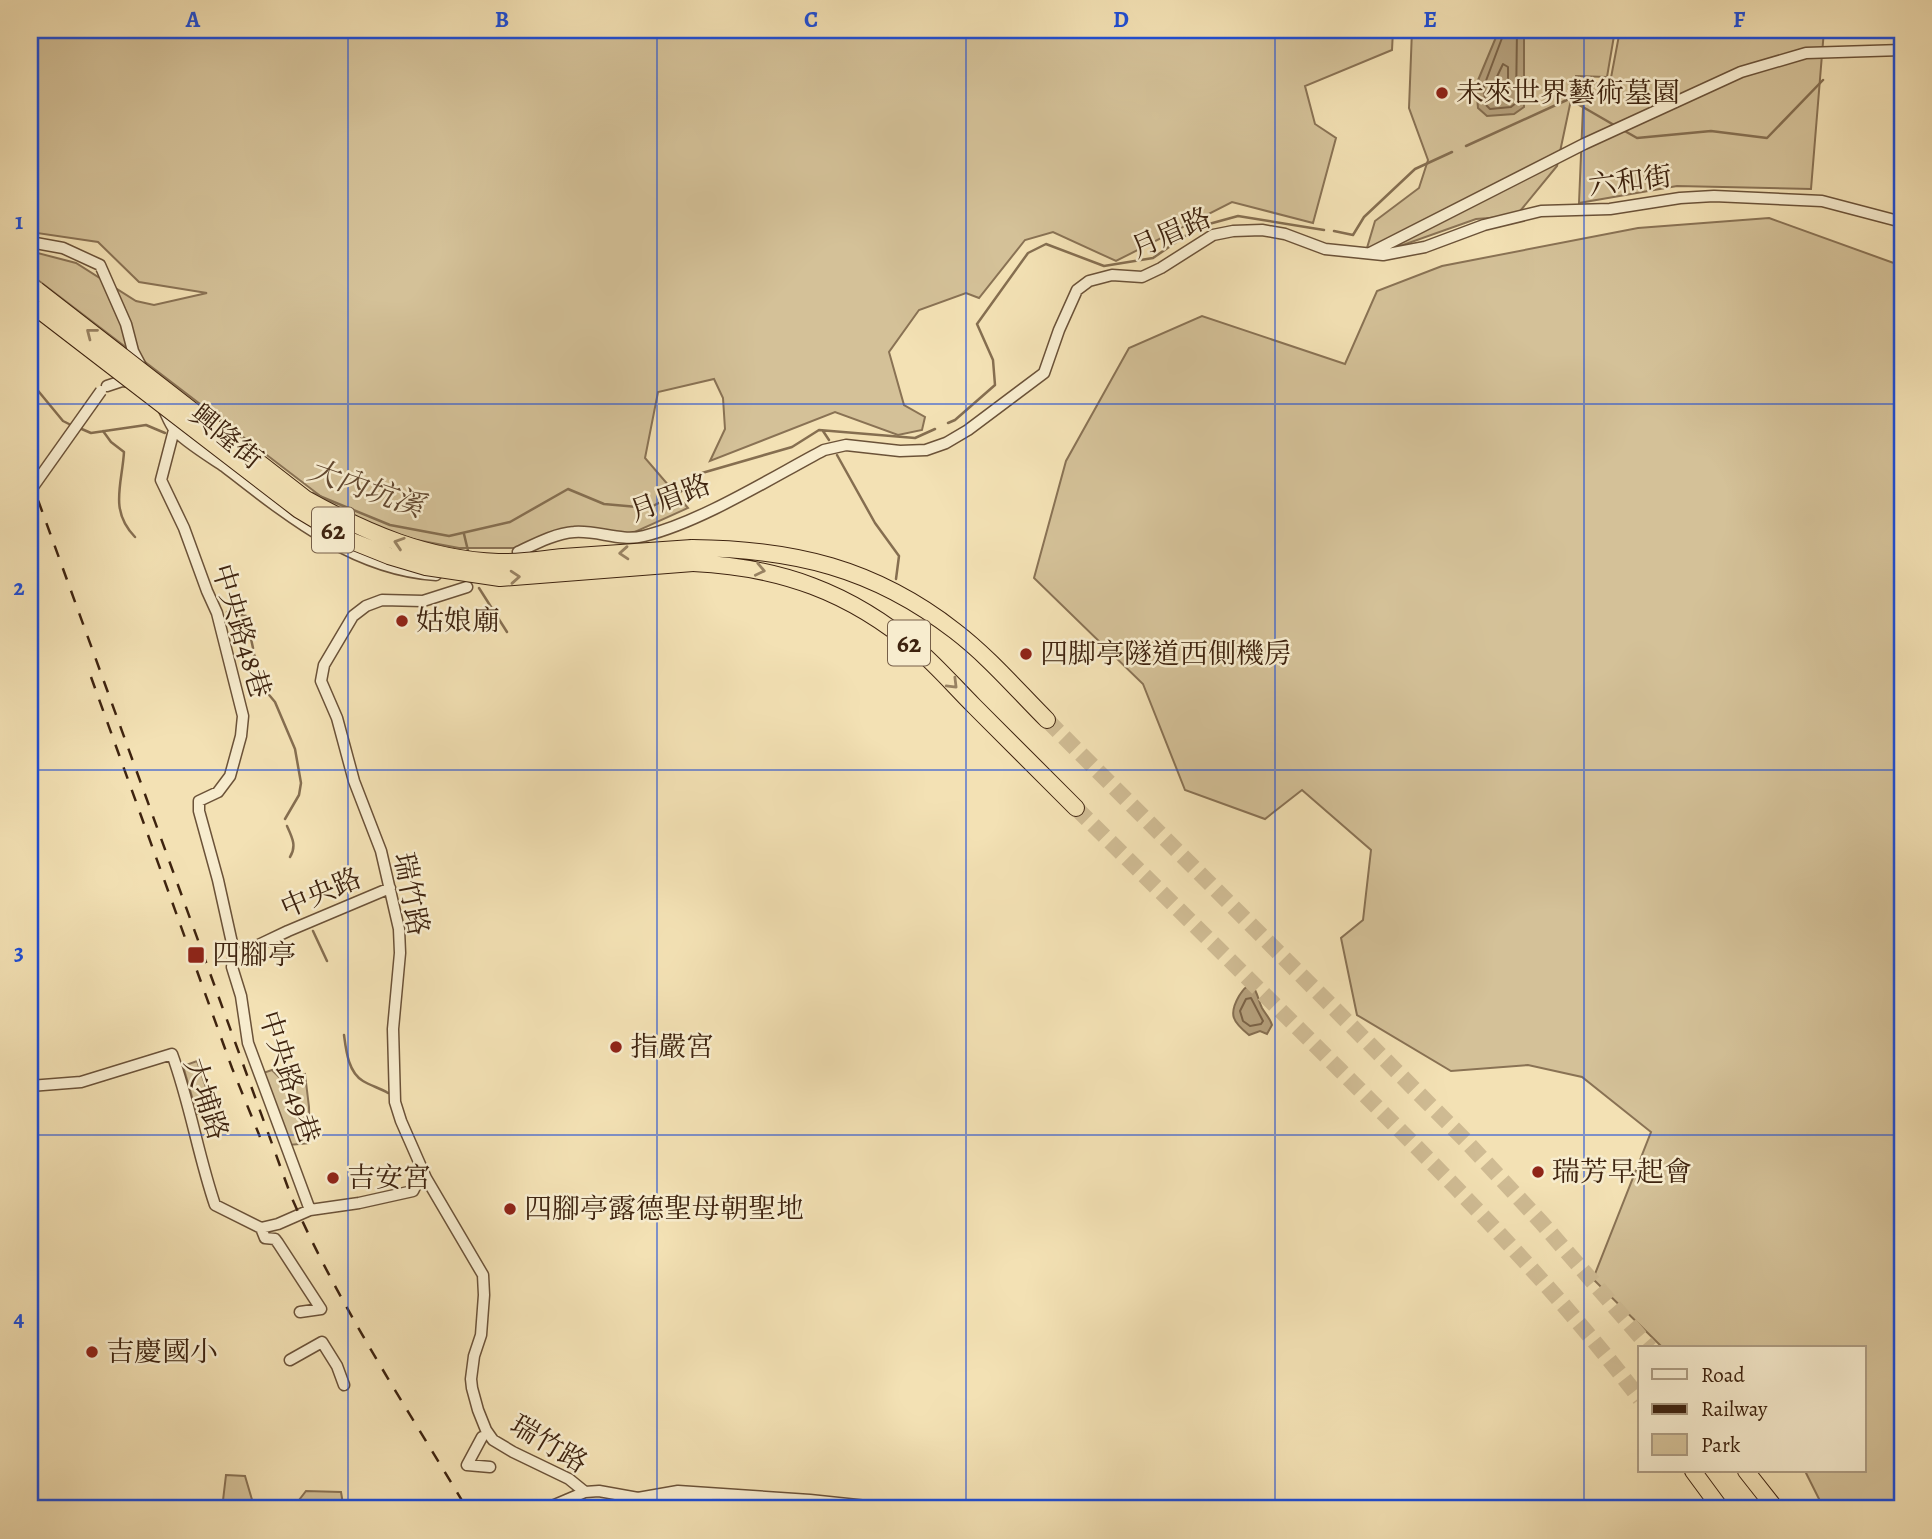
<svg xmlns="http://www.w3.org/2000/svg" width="1932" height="1539" font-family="Alegreya,'Noto Serif TC',serif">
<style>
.green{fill:#d4c198;stroke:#897254;stroke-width:2}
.water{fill:#b5a07c;stroke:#856e50;stroke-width:2}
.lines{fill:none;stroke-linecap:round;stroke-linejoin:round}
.shore{stroke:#7a6246;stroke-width:2}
.stream{stroke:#856e50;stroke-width:2.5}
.highway-tunnel{stroke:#cfbb93;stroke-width:16;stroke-dasharray:16 8;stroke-linecap:butt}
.minor-casing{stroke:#6b5238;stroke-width:13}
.highway-casing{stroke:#3e230f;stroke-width:18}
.minor{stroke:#f7ecce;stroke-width:10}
.highway{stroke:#f3e1b4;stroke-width:16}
.rail{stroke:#3e230f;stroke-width:2.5;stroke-dasharray:12 12;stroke-linecap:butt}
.minor-bridge-casing{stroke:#6b5238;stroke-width:13;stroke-linecap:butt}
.highway-bridge-casing{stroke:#3e230f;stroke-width:18;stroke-linecap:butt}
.minor-bridge{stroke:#f7ecce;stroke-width:10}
.highway-bridge{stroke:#f3e1b4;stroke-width:16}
.oneway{stroke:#988262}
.grid{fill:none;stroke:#1d4ed8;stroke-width:2;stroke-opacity:0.55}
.poi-dot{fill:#8f2418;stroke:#f7ecce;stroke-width:2.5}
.labels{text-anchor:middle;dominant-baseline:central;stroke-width:5;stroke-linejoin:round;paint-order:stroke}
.shield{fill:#f7ecce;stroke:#765f48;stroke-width:2}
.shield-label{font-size:26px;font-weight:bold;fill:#3e230f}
.poi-label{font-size:28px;fill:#3e230f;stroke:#f7ecce;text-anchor:start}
.street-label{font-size:28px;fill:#3e230f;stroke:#f7ecce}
.water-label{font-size:30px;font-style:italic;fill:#624830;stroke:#f7ecce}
.neatline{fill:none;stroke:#1d4ed8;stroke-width:2.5}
.grid-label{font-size:23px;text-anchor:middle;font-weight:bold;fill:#1d4ed8}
</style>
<rect width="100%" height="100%" fill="#f3e1b4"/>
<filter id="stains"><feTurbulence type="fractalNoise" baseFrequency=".00286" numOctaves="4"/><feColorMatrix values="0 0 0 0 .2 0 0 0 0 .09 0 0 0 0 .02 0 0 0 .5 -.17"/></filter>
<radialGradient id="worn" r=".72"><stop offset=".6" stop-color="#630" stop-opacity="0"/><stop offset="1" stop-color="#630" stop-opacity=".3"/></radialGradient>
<path class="green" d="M 30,30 L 1393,30 L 1392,50 L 1305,86 L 1315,124 L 1336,138 L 1313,223 L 1232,202 L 1116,261 L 1053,232 L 1025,240 L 979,298 L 966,293 L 919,310 L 889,352 L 904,405 L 925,417 L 922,430 L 898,435 L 835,412 L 710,461 L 725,429 L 723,398 L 714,379 L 658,392 L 645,458 L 688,508 L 626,536 L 574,527 L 519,548 L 459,548 L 406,538 L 372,528 L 323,498 L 30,274 L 30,251 L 76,263 L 136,301 L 154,305 L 207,293 L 139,282 L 98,242 L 30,232 Z
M 1412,30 L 1615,30 L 1607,77 L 1576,76 L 1557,166 L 1516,216 L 1476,219 L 1403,245 L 1367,248 L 1375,221 L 1419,188 L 1428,160 L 1409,108 Z
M 1620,30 L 1824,30 L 1811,189 L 1677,186 L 1579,203 L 1584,83 L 1610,83 Z
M 1769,218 L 1902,266 L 1902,1509 L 1824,1509 L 1805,1471 L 1864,1471 L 1864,1348 L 1663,1348 L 1593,1279 L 1651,1132 L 1582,1077 L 1528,1065 L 1451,1071 L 1357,1015 L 1341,938 L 1363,920 L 1371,850 L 1302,790 L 1265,819 L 1185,790 L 1143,684 L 1034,578 L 1066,461 L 1129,348 L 1202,316 L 1345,364 L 1377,291 L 1442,266 L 1638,228 Z
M 197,1061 L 213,1108 L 197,1114 L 183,1066 Z
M 272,1070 L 283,1081 L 305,1074 L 309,1107 L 310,1143 L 289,1145 L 263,1073 Z
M 226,1475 L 245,1476 L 253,1503 L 299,1500 L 306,1491 L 341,1492 L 343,1504 L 340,1509 L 222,1509 Z"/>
<path class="water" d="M 1499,30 L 1524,30 L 1524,107 L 1514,114 L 1487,116 L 1478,108 L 1476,85 Z
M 1251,984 C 1258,992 1258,1000 1262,1008 C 1266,1015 1270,1018 1272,1025 L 1267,1034 L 1260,1031 L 1249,1035 C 1233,1022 1228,1015 1239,996 C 1243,990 1245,987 1251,984 Z"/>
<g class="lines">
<path class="shore" d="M 1505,30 L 1484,86 L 1485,104 L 1490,109 L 1511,107 L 1516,103 L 1517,30
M 1503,64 L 1508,67 L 1508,96 L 1505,99 L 1496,99 L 1493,97 L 1492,87 Z
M 1251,998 L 1263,1021 L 1261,1024 L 1250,1026 L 1243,1021 L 1240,1011 L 1246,999 Z"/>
<path class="stream" d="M 1623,130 L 1637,138 L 1711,131 L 1767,138 L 1823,80
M 1466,146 L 1569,99 L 1614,125
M 1334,231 L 1353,235 L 1364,217 L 1415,169 L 1452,152
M 30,381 L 63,421 L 71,425
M 948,423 L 955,420 L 995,385 L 993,360 L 977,324 L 1028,253 L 1046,244 L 1104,266 L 1153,258 L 1198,227 L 1238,216 L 1324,230
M 77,427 L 91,433 L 146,425 L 165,433
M 103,431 L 111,442 L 124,452 C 122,485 109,510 135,537
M 823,431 L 829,440
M 837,455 L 875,523 L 899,556 L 896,579
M 702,473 L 792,447 L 819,430 L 915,438 L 935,429
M 312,493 L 390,525 L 449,536 L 510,522 L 568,489 L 604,504 L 649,508 L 682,491 L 692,482
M 464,534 L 469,555
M 479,588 L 507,632
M 227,612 L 246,616 L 253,648
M 254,654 L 265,690 L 275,702 L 295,749 L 301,783 L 299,795 L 285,819
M 287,826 C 292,837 297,846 290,857
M 313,931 L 327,961
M 344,1035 C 346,1050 348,1072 363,1081 C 371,1086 380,1088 388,1093"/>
<path class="highway-tunnel" d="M 1047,720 L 1465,1140 L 1541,1222 L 1650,1348
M 1076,808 C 1164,895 1252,982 1340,1070 C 1445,1175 1549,1280 1640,1399"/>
<g class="minor-casing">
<path id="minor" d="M 30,242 L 63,248 L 100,265 L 126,324 L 133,351 L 142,368
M 1370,253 L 1584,144 L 1741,72 L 1806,53 L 1902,50
M 107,386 L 122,381 L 132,382
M 164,410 C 167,416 170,424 174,429 C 182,440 212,458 225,467 C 288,516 354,570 436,575
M 174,430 L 161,480 L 184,528 L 207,591 L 217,613 L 243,716 L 241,736 L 230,776 L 218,792 L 199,801 L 199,811 L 218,880 L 234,952 L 232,967 L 241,996 L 248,1043 L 310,1210
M 518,552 C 535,544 556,533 574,532 C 598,530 620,542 644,536 C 701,522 771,478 824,450 L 846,445 L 900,451 L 926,450 L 946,443 L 968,430 L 1044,373 L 1059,330 L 1077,290 L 1089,281 L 1112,275 L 1142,277 L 1161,268 L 1213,235 L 1233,231 L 1262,230 L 1285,234 L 1325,249 L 1383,255 L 1425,247 L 1484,225 L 1541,211 L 1610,209 L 1680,198 L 1714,196 L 1822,201 L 1902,222
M 467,587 L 423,601 L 382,600 L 366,606 L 353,616 L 324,665 L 321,681 L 337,718 L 354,781 L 381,851 L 399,929 L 400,953 L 393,1029 L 395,1102 L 401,1121 L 426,1178 L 483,1275 L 484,1295 L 481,1335 L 474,1356 L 471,1379 L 472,1388 L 478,1410 L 486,1430 L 493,1440 L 513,1452 L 569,1479 L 585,1492
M 233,957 L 288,931 L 390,888
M 30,1086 L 81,1082 L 172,1054 C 190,1103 198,1155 215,1205 L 261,1228 L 278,1224 L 310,1210 L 359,1203 L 413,1191 L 417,1183 L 426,1178
M 261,1228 L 265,1238 L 275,1239 L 278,1243 L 321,1309 L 300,1312
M 290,1360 L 322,1342 L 337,1366 L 344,1385
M 482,1437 L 467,1465 L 490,1467
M 638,1498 L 678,1491 L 810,1500 L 895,1509
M 545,1509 L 585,1492 L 599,1491 L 638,1498 L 789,1509"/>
</g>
<g class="highway-casing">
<path id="highway" d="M 692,548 C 793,549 874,568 955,631 C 989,657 1017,690 1047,720
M 693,563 C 780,567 850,592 917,649 C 937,666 955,687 974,706 C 1008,740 1042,774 1076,808
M 1693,1471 L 1721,1509
M 1746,1471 L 1776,1509"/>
</g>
<use href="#minor" class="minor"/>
<use href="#highway" class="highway"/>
<path class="rail" d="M 30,478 L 291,1196 C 339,1306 406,1406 467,1509
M 91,677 L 232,1068 L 260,1137"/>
<g class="minor-bridge-casing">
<path id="minor-bridge" d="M 30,491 L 101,391"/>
</g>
<g class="highway-bridge-casing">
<path id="highway-bridge" d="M 37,290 L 306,499 C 367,533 427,559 498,562 C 519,563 542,559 563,557 C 606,554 649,551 692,548
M 39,310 L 299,510 L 349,540 L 389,556 L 426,567 L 500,578 L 693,563"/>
</g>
<use href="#minor-bridge" class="minor-bridge"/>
<use href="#highway-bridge" class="highway-bridge"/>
</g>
<defs><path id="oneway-chevron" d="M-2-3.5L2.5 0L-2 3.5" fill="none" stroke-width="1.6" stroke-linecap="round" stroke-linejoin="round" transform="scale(1.75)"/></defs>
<g class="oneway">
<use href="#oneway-chevron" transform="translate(91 333) rotate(-142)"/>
<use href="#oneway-chevron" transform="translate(399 543) rotate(-162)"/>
<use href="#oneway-chevron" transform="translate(624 553) rotate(176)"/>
<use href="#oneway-chevron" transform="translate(760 570) rotate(12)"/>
<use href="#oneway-chevron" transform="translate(515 577) rotate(-4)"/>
<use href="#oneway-chevron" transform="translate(953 684) rotate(45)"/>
</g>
<path class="grid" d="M 348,30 L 348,1509M 657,30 L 657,1509M 966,30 L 966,1509M 1275,30 L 1275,1509M 1584,30 L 1584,1509M 30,404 L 1902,404M 30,770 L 1902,770M 30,1135 L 1902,1135"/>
<g class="poi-dot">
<circle cx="1442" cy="93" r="7"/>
<circle cx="402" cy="621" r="7"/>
<circle cx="1026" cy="654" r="7"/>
<rect x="187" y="946" width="18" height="18" rx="3.5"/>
<circle cx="616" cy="1047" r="7"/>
<circle cx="1538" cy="1172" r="7"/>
<circle cx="333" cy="1178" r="7"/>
<circle cx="510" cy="1209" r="7"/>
<circle cx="92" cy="1352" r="7"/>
</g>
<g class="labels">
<g class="shield">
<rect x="312" y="507.5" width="42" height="45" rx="5"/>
<rect x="888" y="620.5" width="42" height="45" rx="5"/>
</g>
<g class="shield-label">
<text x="333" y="530">62</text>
<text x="909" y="643">62</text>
</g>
<g class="poi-label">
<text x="1456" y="93">未來世界藝術墓園</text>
<text x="416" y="621">姑娘廟</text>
<text x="1040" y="654">四脚亭隧道西側機房</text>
<text x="212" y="955">四腳亭</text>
<text x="630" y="1047">指嚴宮</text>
<text x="1552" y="1172">瑞芳早起會</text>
<text x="347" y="1178">吉安宮</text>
<text x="524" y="1209">四腳亭露德聖母朝聖地</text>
<text x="106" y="1352">吉慶國小</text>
</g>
<g class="street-label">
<text transform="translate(1630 181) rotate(-7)">六和街</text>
<text transform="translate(1171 233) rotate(-24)">月眉路</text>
<text transform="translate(226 437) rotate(39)">興隆街</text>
<text transform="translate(670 498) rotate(-21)">月眉路</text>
<text transform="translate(241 631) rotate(73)">中央路48巷</text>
<text transform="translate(321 893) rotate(-23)">中央路</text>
<text transform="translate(411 894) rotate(79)">瑞竹路</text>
<text transform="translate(289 1077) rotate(72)">中央路49巷</text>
<text transform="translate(206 1099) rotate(72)">大埔路</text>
<text transform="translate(549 1444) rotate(31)">瑞竹路</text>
</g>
<g class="water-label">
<text transform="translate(366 488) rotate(19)">大內坑溪</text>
</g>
</g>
<rect width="1932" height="1539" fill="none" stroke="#f3e1b4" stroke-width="77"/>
<rect x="1638" y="1346" width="228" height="126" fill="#f7ecce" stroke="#ad9c82" stroke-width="2"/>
<rect x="1652" y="1369" width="35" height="10" fill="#f7ecce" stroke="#ad9c82" stroke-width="2"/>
<text x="1701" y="1382" font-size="21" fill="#3e230f">Road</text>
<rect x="1652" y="1404" width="35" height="10" fill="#3e230f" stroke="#ad9c82" stroke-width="2"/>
<text x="1701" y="1416" font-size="21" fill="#3e230f">Railway</text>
<rect x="1652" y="1434" width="35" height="21" fill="#d4c198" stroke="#ad9c82" stroke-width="2"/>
<text x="1701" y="1452" font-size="21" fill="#3e230f">Park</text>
<rect x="38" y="38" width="1856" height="1462" class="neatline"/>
<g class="grid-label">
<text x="193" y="27">A</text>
<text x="502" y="27">B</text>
<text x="811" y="27">C</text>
<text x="1121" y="27">D</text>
<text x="1430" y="27">E</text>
<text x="1739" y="27">F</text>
<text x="19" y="229">1</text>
<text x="19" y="595">2</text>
<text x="19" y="960">3</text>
<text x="19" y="1326">4</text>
</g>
<rect width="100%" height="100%" filter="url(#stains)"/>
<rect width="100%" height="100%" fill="url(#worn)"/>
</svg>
